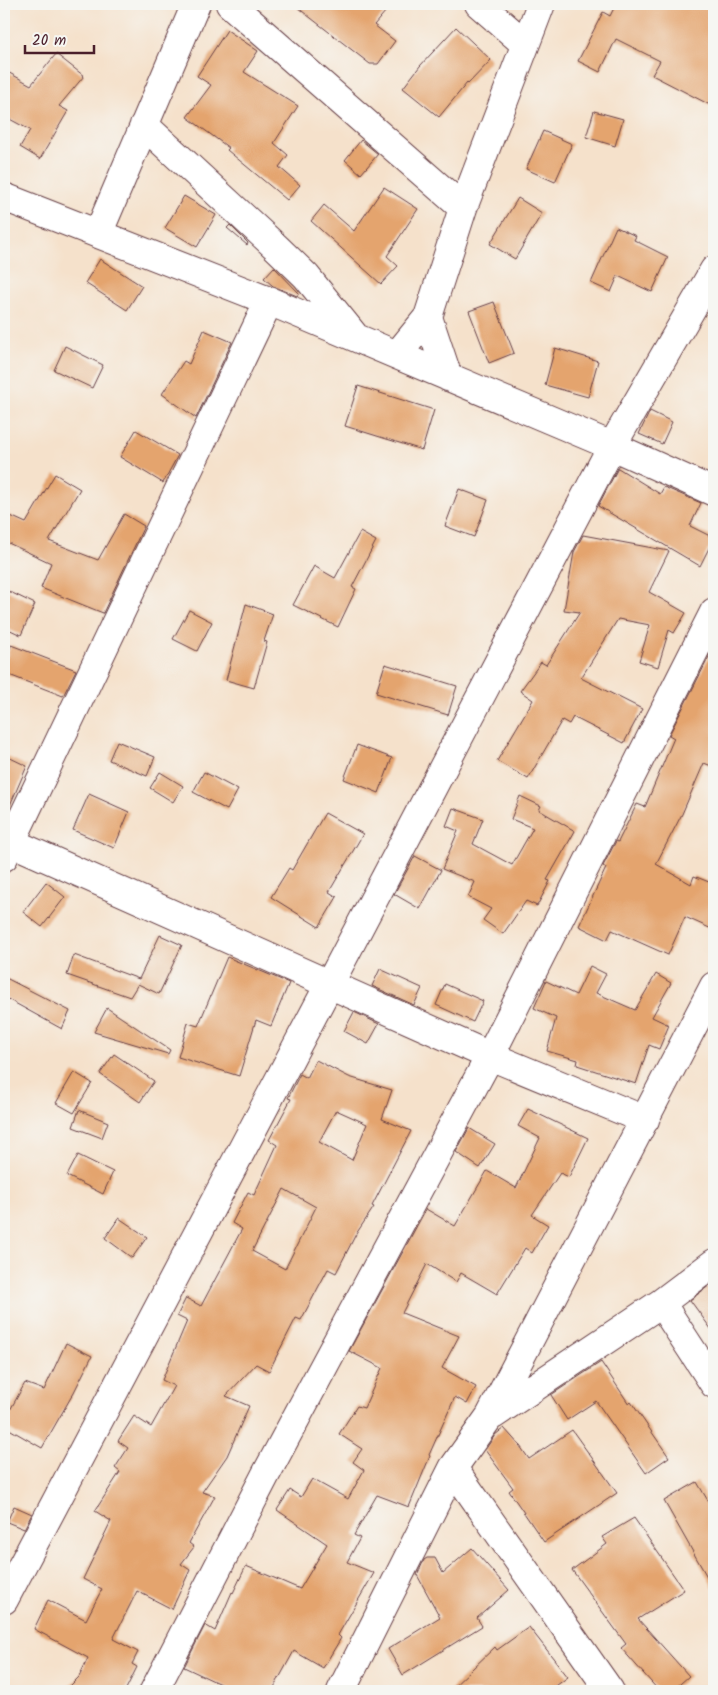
<svg xmlns="http://www.w3.org/2000/svg" width="718" height="1695" font-family="Kalam,sans-serif">
<style>
.building{fill:#e4a46e;fill-rule:evenodd}
.lines{fill:none;stroke-linecap:round;stroke-linejoin:round}
.minor-casing{stroke:#643c43;stroke-width:30}
.minor{stroke:#fff;stroke-width:28}
</style>
<rect width="100%" height="100%" fill="#f6f6f2"/>
<filter id="ink" filterUnits="userSpaceOnUse"><feTurbulence type="fractalNoise" baseFrequency=".02" numOctaves="2"/><feDisplacementMap in="SourceGraphic" scale="10" xChannelSelector="R" yChannelSelector="G"/><feConvolveMatrix kernelMatrix="1 2 1 2 8 2 1 2 1" color-interpolation-filters="sRGB"/></filter>
<filter id="wash" filterUnits="userSpaceOnUse"><feTurbulence type="fractalNoise" baseFrequency=".0096" numOctaves="4" result="noise"/><feDisplacementMap in="SourceGraphic" scale="20" xChannelSelector="R" yChannelSelector="G"/><feGaussianBlur stdDeviation="1.12" result="paint"/><feColorMatrix in="noise" values="0 0 0 0 0 0 0 0 0 0 0 0 0 0 0 0 0 1.4 0 .05"/><feComposite in="paint" operator="in"/></filter>
<g filter="url(#wash)">
<rect width="100%" height="100%" fill="#f5e1cb"/>
<g id="blocks">
<path class="building" d="M 293,4 L 392,4 L 374,25 L 395,41 L 378,64 L 370,64 Z
M 616,4 L 714,4 L 714,107 L 652,75 L 660,61 L 616,39 L 600,72 L 578,61 L 603,12 L 610,16 Z
M 456,27 L 491,60 L 468,84 L 467,83 L 439,117 L 403,88 L 420,66 Z
M 227,30 L 258,51 L 244,72 L 298,106 L 274,143 L 288,155 L 279,167 L 300,185 L 287,200 L 227,150 L 229,148 L 187,117 L 211,85 L 197,76 Z
M 56,54 L 84,76 L 59,106 L 68,111 L 40,159 L 20,147 L 30,130 L 4,116 L 4,70 L 31,85 Z
M 594,111 L 623,119 L 615,146 L 586,137 Z
M 543,131 L 572,144 L 555,182 L 526,169 Z
M 361,140 L 378,154 L 361,174 L 345,160 Z
M 384,187 L 418,209 L 387,256 L 398,266 L 381,284 L 311,221 L 324,205 L 354,231 Z
M 184,196 L 216,215 L 197,247 L 165,228 Z
M 518,198 L 542,213 L 515,259 L 490,244 Z
M 230,225 L 248,243 L 247,245 L 227,228 Z
M 616,227 L 636,236 L 634,240 L 668,257 L 652,292 L 618,276 L 611,292 L 591,283 Z
M 100,259 L 142,286 L 127,310 L 85,283 Z
M 274,267 L 299,293 L 297,296 L 273,286 L 264,278 Z
M 494,302 L 514,353 L 489,363 L 469,311 Z
M 204,330 L 232,342 L 196,418 L 162,394 L 184,361 L 189,364 Z
M 65,346 L 103,365 L 92,388 L 54,370 Z
M 555,348 L 598,361 L 588,397 L 545,385 Z
M 358,386 L 434,410 L 422,450 L 345,426 Z
M 650,411 L 672,422 L 662,444 L 639,434 Z
M 136,430 L 178,455 L 163,483 L 120,457 Z
M 618,468 L 660,494 L 664,487 L 701,503 L 690,526 L 714,538 L 700,566 L 598,506 Z
M 55,474 L 80,489 L 49,541 L 98,560 L 124,514 L 144,526 L 103,613 L 41,588 L 51,563 L 4,541 L 4,513 L 26,523 Z
M 459,489 L 488,500 L 474,537 L 445,526 Z
M 360,532 L 376,541 L 352,587 L 356,589 L 338,627 L 293,605 L 314,566 L 335,578 Z
M 583,535 L 669,551 L 649,592 L 686,613 L 674,633 L 669,630 L 658,667 L 639,661 L 650,625 L 618,619 L 581,678 L 642,709 L 624,743 L 573,717 L 569,724 L 562,720 L 528,779 L 497,761 L 533,700 L 520,691 L 541,662 L 546,665 L 580,612 L 564,610 L 574,552 Z
M 4,589 L 35,604 L 21,635 L 4,627 Z
M 246,604 L 273,614 L 264,641 L 267,642 L 254,688 L 226,680 Z
M 189,610 L 212,622 L 197,651 L 173,639 Z
M 11,645 L 76,670 L 63,696 L 4,673 L 4,664 Z
M 714,647 L 714,767 L 704,763 L 682,814 L 656,864 L 691,884 L 694,876 L 714,884 L 714,930 L 685,917 L 668,955 L 612,930 L 607,940 L 579,926 L 606,868 L 603,866 L 616,841 L 618,842 L 637,804 L 645,807 L 674,738 L 669,735 Z
M 385,664 L 457,686 L 448,715 L 376,693 Z
M 117,741 L 155,757 L 147,776 L 109,760 Z
M 357,745 L 392,758 L 379,793 L 344,779 Z
M 4,755 L 27,766 L 4,819 Z
M 160,772 L 183,786 L 173,802 L 150,788 Z
M 204,772 L 238,790 L 227,810 L 193,792 Z
M 89,794 L 129,812 L 114,848 L 73,830 Z
M 520,796 L 541,806 L 539,810 L 575,831 L 547,880 L 550,881 L 537,906 L 526,901 L 503,934 L 483,920 L 491,909 L 468,897 L 475,882 L 442,869 L 458,831 L 446,826 L 453,808 L 483,819 L 473,844 L 512,865 L 533,828 L 511,819 Z
M 325,813 L 363,834 L 329,892 L 337,897 L 319,927 L 271,897 L 289,868 L 292,870 Z
M 415,856 L 441,870 L 420,909 L 394,894 Z
M 46,882 L 65,897 L 42,927 L 23,912 Z
M 160,935 L 182,945 L 159,994 L 138,984 L 130,997 L 67,975 L 74,955 L 139,979 Z
M 227,957 L 289,983 L 271,1026 L 256,1020 L 239,1076 L 178,1057 L 188,1023 L 198,1026 Z
M 590,966 L 606,974 L 596,993 L 635,1010 L 656,974 L 671,983 L 652,1017 L 669,1025 L 659,1049 L 649,1045 L 636,1084 L 577,1065 L 578,1060 L 547,1051 L 556,1018 L 534,1008 L 546,981 L 576,995 Z
M 380,969 L 422,988 L 414,1005 L 372,986 Z
M 4,977 L 70,1011 L 62,1029 L 4,997 Z
M 445,984 L 483,1001 L 473,1022 L 436,1005 Z
M 107,1008 L 170,1050 L 168,1054 L 94,1032 Z
M 354,1012 L 379,1024 L 368,1044 L 344,1031 Z
M 114,1054 L 154,1081 L 140,1102 L 100,1074 Z
M 316,1060 L 349,1077 L 392,1090 L 382,1119 L 411,1131 L 372,1206 L 374,1207 L 356,1234 L 336,1273 L 328,1269 L 301,1320 L 296,1318 L 269,1371 L 256,1364 L 226,1396 L 249,1406 L 227,1456 L 202,1492 L 215,1496 L 189,1543 L 194,1547 L 181,1564 L 190,1570 L 172,1609 L 137,1591 L 113,1639 L 138,1652 L 132,1664 L 137,1667 L 125,1691 L 65,1691 L 79,1677 L 88,1658 L 34,1629 L 48,1600 L 86,1620 L 102,1589 L 83,1579 L 111,1521 L 95,1511 L 120,1472 L 115,1468 L 128,1448 L 118,1441 L 134,1416 L 151,1427 L 174,1386 L 162,1380 L 187,1321 L 177,1316 L 186,1298 L 201,1306 L 242,1229 L 232,1223 L 248,1192 L 254,1195 L 277,1145 L 269,1140 L 291,1099 L 288,1098 L 300,1074 L 307,1078 ZM 336,1110 L 367,1124 L 352,1160 L 319,1142 ZM 284,1189 L 316,1207 L 285,1269 L 252,1251 Z
M 74,1072 L 92,1083 L 74,1113 L 56,1103 Z
M 528,1109 L 588,1138 L 569,1177 L 560,1173 L 532,1215 L 548,1225 L 532,1253 L 525,1248 L 497,1294 L 461,1273 L 456,1282 L 427,1264 L 402,1313 L 459,1336 L 442,1368 L 476,1387 L 467,1404 L 455,1397 L 429,1455 L 430,1456 L 409,1507 L 377,1495 L 354,1535 L 360,1538 L 347,1562 L 374,1573 L 338,1635 L 341,1638 L 323,1668 L 294,1651 L 272,1691 L 235,1691 L 184,1667 L 205,1625 L 215,1631 L 232,1592 L 233,1593 L 246,1566 L 300,1589 L 327,1544 L 277,1510 L 290,1490 L 301,1497 L 312,1479 L 348,1499 L 364,1470 L 353,1462 L 362,1449 L 339,1434 L 357,1406 L 364,1408 L 382,1368 L 349,1351 L 426,1209 L 455,1226 L 487,1171 L 516,1188 L 540,1138 L 518,1126 Z
M 79,1110 L 108,1122 L 102,1138 L 73,1127 Z
M 469,1128 L 495,1144 L 480,1168 L 456,1152 Z
M 78,1155 L 113,1172 L 103,1194 L 67,1176 Z
M 119,1218 L 147,1237 L 132,1258 L 105,1238 Z
M 714,1282 L 714,1333 L 690,1300 Z
M 66,1343 L 92,1356 L 74,1392 L 42,1448 L 4,1426 L 4,1421 L 25,1383 L 44,1390 Z
M 601,1362 L 629,1404 L 631,1402 L 669,1457 L 646,1473 L 596,1401 L 567,1420 L 551,1395 Z
M 504,1428 L 520,1446 L 529,1459 L 572,1430 L 617,1493 L 544,1542 L 509,1491 L 513,1488 L 485,1450 L 495,1435 Z
M 697,1482 L 714,1511 L 714,1589 L 664,1501 Z
M 14,1506 L 32,1514 L 24,1529 L 7,1522 Z
M 634,1518 L 684,1590 L 638,1619 L 689,1676 L 672,1691 L 659,1691 L 621,1648 L 626,1644 L 572,1570 L 607,1544 L 602,1537 Z
M 472,1548 L 509,1590 L 477,1618 L 482,1626 L 403,1675 L 388,1649 L 440,1617 L 417,1575 L 424,1560 L 427,1558 L 435,1558 L 443,1573 Z
M 529,1627 L 568,1677 L 549,1691 L 449,1691 L 495,1647 L 497,1650 Z"/>
</g>
</g>
<g filter="url(#ink)">
<use href="#blocks" fill-opacity="0" stroke="#643c43" stroke-width="1"/>
<g class="lines">
<g class="minor-casing">
<path id="minor" d="M 230,4 L 463,208
M 479,4 L 525,44
M 144,125 L 277,248 L 306,276 L 353,334
M 4,197 L 269,301 L 612,446 L 714,492
M 98,234 L 196,4
M 428,317 L 448,377
M 397,355 L 428,317 L 463,208 L 541,4
M 4,839 L 490,1056 L 645,1120
M 4,857 L 269,301
M 661,1303 L 714,1384
M 493,1415 L 661,1303 L 714,1263
M 453,1468 L 610,1691
M 4,1600 L 329,985 L 612,446 L 714,270
M 154,1691 L 265,1476 L 490,1056 L 714,612
M 341,1691 L 453,1468 L 490,1416 L 714,986"/>
</g>
<use href="#minor" class="minor"/>
</g>
</g>
<rect width="718" height="1695" fill="none" stroke="#f6f6f2" stroke-width="20"/>
<path d="M25 45v8h69v-8" fill="none" stroke="#4a1f2b" stroke-width="2.5"/>
<text x="32" y="45" font-size="15" fill="#4a1f2b" stroke="#f6f6f2" stroke-width="4" paint-order="stroke">20 m</text>
</svg>
